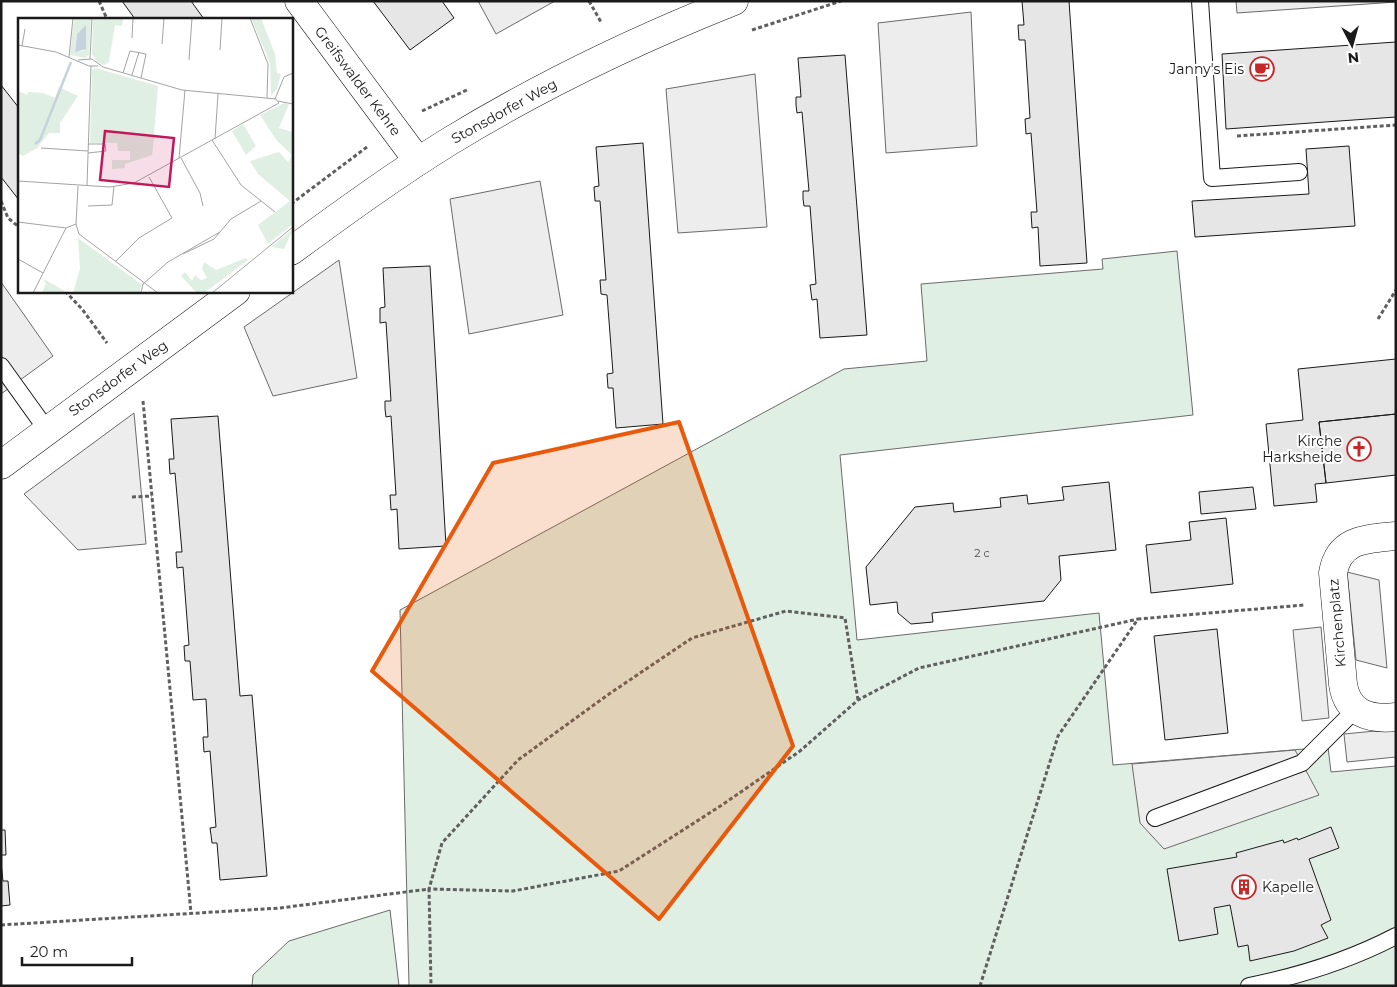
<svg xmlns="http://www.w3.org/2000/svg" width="1397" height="987" font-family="Montserrat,sans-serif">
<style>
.green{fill:#e0efe3;stroke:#6a6a6a}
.parking{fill:#ededed;stroke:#6a6a6a}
.building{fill:#e6e6e6;stroke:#1a1a1a}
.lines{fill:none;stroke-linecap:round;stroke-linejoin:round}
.lane-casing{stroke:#1a1a1a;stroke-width:18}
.street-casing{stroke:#1a1a1a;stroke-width:29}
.secondary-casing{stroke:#1a1a1a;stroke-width:29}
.path{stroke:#5f5f5f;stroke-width:3;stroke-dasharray:4 2.5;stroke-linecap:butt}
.lane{stroke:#fff;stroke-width:16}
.street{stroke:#fff;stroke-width:28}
.secondary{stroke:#fff;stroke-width:28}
.marked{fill:#e8590c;fill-opacity:0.2;stroke:#e8590c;stroke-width:4;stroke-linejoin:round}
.labels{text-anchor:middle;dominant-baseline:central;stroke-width:4;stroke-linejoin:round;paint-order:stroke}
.number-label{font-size:11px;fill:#4d4d4d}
.poi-label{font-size:14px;fill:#1a1a1a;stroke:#fff;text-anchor:end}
.street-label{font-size:14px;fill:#1a1a1a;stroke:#fff}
.inset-river{fill:none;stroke:#c6d2dc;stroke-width:2.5}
.inset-road{fill:none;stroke:#a3a3a3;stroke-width:1}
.view{fill:#c2185b;fill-opacity:0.15;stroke:#c2185b;stroke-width:2.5}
.inset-edge{fill:none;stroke:#1a1a1a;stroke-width:2.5}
</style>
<rect width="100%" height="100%" fill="#fff"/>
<path class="green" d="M 1177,251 L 1193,415 L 840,455 L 857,640 L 1099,613 L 1113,765 L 1328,747 L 1331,772 L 1396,766 L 1396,986 L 409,986 L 400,610 L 844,369 L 927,361 L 921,284 L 1103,269 L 1102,259 Z
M 390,910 L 399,986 L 252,986 L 253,975 L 289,941 Z"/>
<path class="parking" d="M 478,1 L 555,1 L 496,34 Z
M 1236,1 L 1396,1 L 1396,2 L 1237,13 Z
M 971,12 L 977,146 L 886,153 L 878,23 Z
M 755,74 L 767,227 L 678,233 L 666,89 Z
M 540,181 L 563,315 L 469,334 L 450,199 Z
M 339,260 L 357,378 L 273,396 L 244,327 Z
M 1,282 L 53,356 L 1,394 Z
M 134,413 L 146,544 L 78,550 L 24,494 Z
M 1347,572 L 1379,580 L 1387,668 L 1356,660 Z
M 1321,627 L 1329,718 L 1302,721 L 1293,630 Z
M 1396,729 L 1396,757 L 1347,762 L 1344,734 Z
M 1295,750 L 1319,795 L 1164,849 L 1140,823 L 1132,764 Z"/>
<path class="building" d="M 122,1 L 191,1 L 204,19 L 135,19 Z
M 373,1 L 442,1 L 454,18 L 410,50 Z
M 1022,1 L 1069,1 L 1087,263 L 1040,266 L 1038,227 L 1032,228 L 1031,212 L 1037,212 L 1031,133 L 1026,134 L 1025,119 L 1030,118 L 1025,40 L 1019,40 L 1018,25 L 1024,25 Z
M 1396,42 L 1396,117 L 1226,129 L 1222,54 Z
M 845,55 L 867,335 L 820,338 L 817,299 L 812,300 L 810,285 L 816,284 L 810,206 L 804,206 L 803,199 L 803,191 L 809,191 L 802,112 L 797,113 L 796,105 L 796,97 L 801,97 L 798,58 Z
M 1,85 L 19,108 L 19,200 L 1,177 Z
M 643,143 L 663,424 L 616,428 L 613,388 L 608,388 L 607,374 L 613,373 L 607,295 L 601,294 L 600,280 L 606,280 L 600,201 L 595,201 L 594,187 L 599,186 L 596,147 Z
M 1349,146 L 1355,226 L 1195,237 L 1192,201 L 1309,194 L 1306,149 Z
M 430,266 L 446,546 L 399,549 L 397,509 L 391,510 L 390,495 L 396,495 L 391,416 L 386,417 L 385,409 L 385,401 L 391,401 L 386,322 L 380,323 L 380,308 L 385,307 L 383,268 Z
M 1396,359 L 1396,414 L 1319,422 L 1326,483 L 1315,484 L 1317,502 L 1274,506 L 1266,424 L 1303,420 L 1298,369 Z
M 1396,414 L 1396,475 L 1326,483 L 1319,422 Z
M 218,416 L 240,696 L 252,695 L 267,876 L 220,880 L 217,843 L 212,843 L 211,835 L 210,828 L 216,827 L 210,751 L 204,752 L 203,737 L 208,737 L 206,699 L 193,700 L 190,661 L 185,661 L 184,646 L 189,645 L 183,567 L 177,568 L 176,552 L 182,552 L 175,473 L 170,474 L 169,459 L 174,459 L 171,419 Z
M 1109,482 L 1116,550 L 1059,556 L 1061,580 L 1044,601 L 932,613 L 933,622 L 911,624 L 898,613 L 897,602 L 870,605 L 866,567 L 915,507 L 953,503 L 954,512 L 1001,507 L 1000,498 L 1027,495 L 1028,504 L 1064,500 L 1062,487 Z
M 1253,487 L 1256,509 L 1201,514 L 1199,492 Z
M 1226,518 L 1233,584 L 1151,593 L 1146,545 L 1191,540 L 1189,522 Z
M 1217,629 L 1228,733 L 1165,740 L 1154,636 Z
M 1331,827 L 1339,848 L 1309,859 L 1331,920 L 1321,925 L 1328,938 L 1294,951 L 1250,961 L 1248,945 L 1238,947 L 1230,905 L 1214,908 L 1218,934 L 1179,941 L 1167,869 L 1237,857 L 1236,853 L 1283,840 L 1284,843 L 1297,838 L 1298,840 Z
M 1,830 L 5,830 L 6,855 L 1,855 Z
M 1,862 L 3,881 L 8,881 L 10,905 L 1,906 Z"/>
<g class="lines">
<g class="lane-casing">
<path id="lane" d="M 1200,1 L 1212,178 L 1299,172
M 1,366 L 47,430
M 1155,818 L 1302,763 L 1356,709
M 1249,986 C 1299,976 1350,960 1396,936"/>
</g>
<g class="street-casing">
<path id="street" d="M 299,1 L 418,161
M 1396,536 C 1367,539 1339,538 1333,573 L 1343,684 C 1347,713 1369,720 1396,717"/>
</g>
<g class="secondary-casing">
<path id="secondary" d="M 291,251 C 343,213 395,175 450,141 C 540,86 636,40 734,1
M 1,465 L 236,291"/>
</g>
<path class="path" d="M 99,1 L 107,19
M 589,1 L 601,22
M 752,30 L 841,1
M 422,111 L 469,89
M 1237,136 L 1396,125
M 1,201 L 8,218 L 19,227
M 291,204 L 367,147
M 65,291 L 82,309 L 107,343
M 1378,319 L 1396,290
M 143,401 L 191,913
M 132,497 L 152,496
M 858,700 L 845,618 L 786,611 L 692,638 L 609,694 L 518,760 L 442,843 L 429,889 L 513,891 L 619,871 L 722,805 L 800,751 L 858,700 L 919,668 L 1138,619
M 1,925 L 280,908 L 429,889 L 431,986
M 980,986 L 1058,736 L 1138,619 L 1304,605"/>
<use href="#lane" class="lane"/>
<use href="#street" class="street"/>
<use href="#secondary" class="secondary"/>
</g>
<path class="marked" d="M 679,422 L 793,746 L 659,919 L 372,671 L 493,463 Z"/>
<defs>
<g id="cafe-ring" transform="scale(1.25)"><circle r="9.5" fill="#fff" stroke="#c62828" stroke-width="1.5"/><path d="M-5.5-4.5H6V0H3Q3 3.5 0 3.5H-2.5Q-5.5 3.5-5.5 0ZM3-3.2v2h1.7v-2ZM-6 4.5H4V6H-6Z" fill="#c62828"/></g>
<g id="church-ring" transform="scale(1.25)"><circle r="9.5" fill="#fff" stroke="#c62828" stroke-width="1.5"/><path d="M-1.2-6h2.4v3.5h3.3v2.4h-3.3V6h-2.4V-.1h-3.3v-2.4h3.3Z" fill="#c62828"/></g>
<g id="building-ring" transform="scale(1.25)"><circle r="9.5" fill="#fff" stroke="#c62828" stroke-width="1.5"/><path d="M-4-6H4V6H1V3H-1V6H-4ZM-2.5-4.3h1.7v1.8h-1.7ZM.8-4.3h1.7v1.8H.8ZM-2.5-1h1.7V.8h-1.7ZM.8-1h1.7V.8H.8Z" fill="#c62828"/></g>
</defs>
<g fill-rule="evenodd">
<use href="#cafe-ring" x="1262" y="69"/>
<use href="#church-ring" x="1359" y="449"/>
<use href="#building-ring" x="1244" y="887"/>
</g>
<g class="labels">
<g class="number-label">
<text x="982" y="553">2 c</text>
</g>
<g class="poi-label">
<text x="1244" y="69">Janny's Eis</text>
<text x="1342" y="441">Kirche<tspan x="1342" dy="16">Harksheide</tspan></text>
<text x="1262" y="887" text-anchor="start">Kapelle</text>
</g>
<g class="street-label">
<text transform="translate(358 81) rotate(53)">Greifswalder Kehre</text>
<text transform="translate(504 111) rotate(-29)">Stonsdorfer Weg</text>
<text transform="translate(118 378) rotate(-36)">Stonsdorfer Weg</text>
<text transform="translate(1337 623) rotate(-95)">Kirchenplatz</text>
</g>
</g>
<g transform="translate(18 18)">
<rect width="275" height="275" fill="#fff"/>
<path d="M 56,0 L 73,0 L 71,37 L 67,40 L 52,37 ZM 68,8 L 67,28 L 65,33 L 57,33 L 59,16 ZM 75,0 L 105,0 L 104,8 L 97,7 L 91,44 L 86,47 L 79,44 L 74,36 ZM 233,0 L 243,0 L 257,36 L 259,55 L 263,56 L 259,71 L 253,78 L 252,45 ZM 78,50 L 140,68 L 136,116 L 144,119 L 136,121 L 134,137 L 107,146 L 107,150 L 94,151 L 94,142 L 112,142 L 112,133 L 100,133 L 99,125 L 72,125 L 74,52 ZM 41,69 L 60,78 L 42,105 L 42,115 L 31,115 L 19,130 L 5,138 L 0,135 L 0,73 L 9,77 L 10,74 L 25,75 L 37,80 ZM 266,85 L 271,86 L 261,110 L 275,114 L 275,206 L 250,226 L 240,207 L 272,183 L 240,156 L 232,143 L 261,134 L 270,144 L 274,137 L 259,123 L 242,97 ZM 225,106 L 238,128 L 228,137 L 214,113 ZM 275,211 L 266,231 L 253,229 ZM 60,220 L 123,266 L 122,275 L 55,275 L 62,251 ZM 228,240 L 230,242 L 186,275 L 179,275 L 163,258 L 167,254 L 174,263 L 177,257 L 183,262 L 189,260 L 184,251 L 186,244 L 198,252 ZM 24,260 L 50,275 L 24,275 L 28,265 Z" fill="#e0efe3" fill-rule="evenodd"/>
<path d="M 68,7 L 68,31 L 57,34 L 59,16 Z" fill="#c6d2dc"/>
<path class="inset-river" d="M 17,126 L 22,122 L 53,44"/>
<path class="inset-road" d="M 232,0 L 250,46 L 249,80M 114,20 L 115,0M 144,26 L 146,0M 0,27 L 38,34 L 71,48 L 80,48M 4,28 L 7,11M 202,32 L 204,0M 51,39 L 55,0M 72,41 L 74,0M 171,42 L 174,0M 105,55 L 112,33 L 128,36 L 123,60M 114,57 L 121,34M 257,81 L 266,59 L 275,55M 260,83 L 275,86M 197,121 L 200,76M 194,122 L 223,167 L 257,194M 23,130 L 70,133M 70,135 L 88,133 L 87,126 L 70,126M 161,140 L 167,72M 163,140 L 182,175 L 185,188M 0,163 L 92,169 L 116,165 L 261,85 L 258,81 L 164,72 L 85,49 L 74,41 L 60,42M 69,167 L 73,48M 60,168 L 58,206 L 61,216 L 140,275M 70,188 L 94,187 L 96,168M 0,204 L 48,210M 165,236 L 196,221 L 213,201 L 243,183M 0,241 L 25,255M 97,244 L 121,220 L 154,200 L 131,159M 15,275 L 48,210 L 58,206M 123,275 L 125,266 L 150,244 L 202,214M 194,275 L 275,209"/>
<path class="view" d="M 87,113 L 156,120 L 151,169 L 82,162 Z"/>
<rect width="275" height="275" class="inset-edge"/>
</g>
<rect width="1397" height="987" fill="none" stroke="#1a1a1a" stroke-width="5"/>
<g transform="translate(1352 45) rotate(174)" stroke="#ffffff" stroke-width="4" paint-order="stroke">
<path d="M0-4L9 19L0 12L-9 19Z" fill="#1a1a1a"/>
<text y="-8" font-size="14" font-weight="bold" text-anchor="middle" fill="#1a1a1a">N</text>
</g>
<path d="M22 957v8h110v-8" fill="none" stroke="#1a1a1a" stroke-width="2.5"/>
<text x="30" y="957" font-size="15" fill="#1a1a1a" stroke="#ffffff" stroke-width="4" paint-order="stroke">20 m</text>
</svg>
